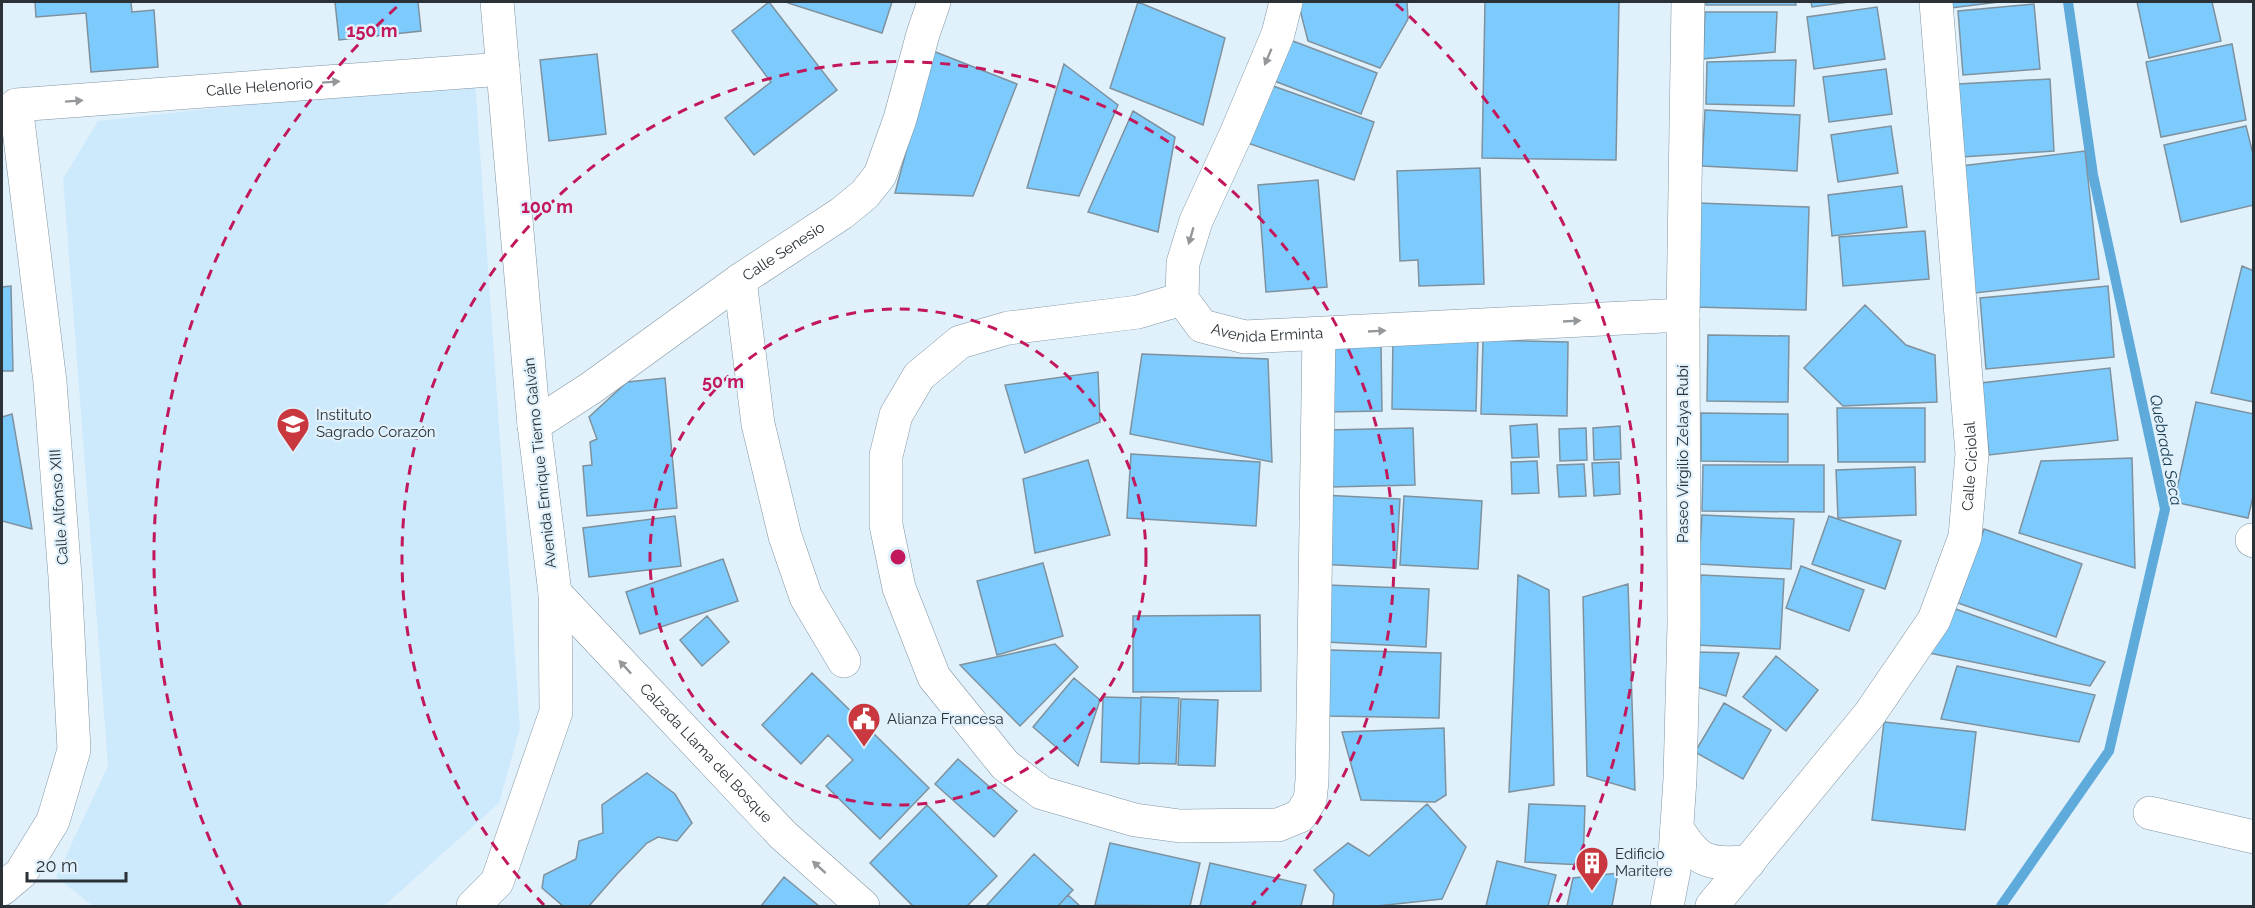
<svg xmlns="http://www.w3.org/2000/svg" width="2255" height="908" font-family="Raleway,sans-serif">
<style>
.built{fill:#cde9fc}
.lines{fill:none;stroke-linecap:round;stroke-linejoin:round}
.stream{stroke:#5daadb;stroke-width:10}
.building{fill:#7dcbfc;stroke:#7e919e;stroke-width:1.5}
.minor-casing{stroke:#8195a2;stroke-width:34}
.minor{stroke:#fff;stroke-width:33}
.oneway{fill:#94989b}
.ring{fill:none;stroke:#c2185b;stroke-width:3;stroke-dasharray:10 8}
.labels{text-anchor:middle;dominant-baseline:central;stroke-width:4.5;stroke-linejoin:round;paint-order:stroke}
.street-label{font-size:15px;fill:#2a3237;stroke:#e0f1fc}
.poi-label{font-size:15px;fill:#2a3237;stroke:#e0f1fc;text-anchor:start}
.water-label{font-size:16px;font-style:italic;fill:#1a3c51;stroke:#e0f1fc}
.centre{fill:#c2185b;stroke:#e0f1fc;stroke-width:3}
.ring-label{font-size:18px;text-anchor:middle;font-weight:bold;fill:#c2185b;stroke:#e0f1fc;stroke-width:4.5;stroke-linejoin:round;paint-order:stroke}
</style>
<rect width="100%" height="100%" fill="#e0f1fc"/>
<path class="built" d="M 475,80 L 520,728 L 499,803 L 384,906 L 93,906 L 56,877 L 108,766 L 63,179 L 98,121 Z"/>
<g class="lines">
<path class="stream" d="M 2001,906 L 2109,751 L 2165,509 L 2093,175 L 2068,2"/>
</g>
<path class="building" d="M 35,2 L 131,2 L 132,12 L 154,10 L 158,67 L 91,72 L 86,13 L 36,17 Z
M 335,2 L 418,2 L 421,31 L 339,40 Z
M 769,2 L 837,90 L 754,155 L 725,118 L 771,82 L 732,31 Z
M 788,2 L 892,2 L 882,33 L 788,3 Z
M 1138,2 L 1225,38 L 1203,125 L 1110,88 Z
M 1298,2 L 1407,2 L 1408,19 L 1380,68 L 1308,41 Z
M 1485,2 L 1619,2 L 1616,160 L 1482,158 Z
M 1706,2 L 1795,2 L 1796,5 L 1706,5 Z
M 1811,2 L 1849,2 L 1812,7 Z
M 1950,2 L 1999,2 L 1951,8 Z
M 2137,2 L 2212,2 L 2221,41 L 2149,58 Z
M 2034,4 L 2040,69 L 1963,75 L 1958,11 Z
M 1877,7 L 1885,59 L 1814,69 L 1807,17 Z
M 1705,12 L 1777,12 L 1775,52 L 1703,59 Z
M 1285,38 L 1377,73 L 1361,114 L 1269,79 Z
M 2232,44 L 2246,120 L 2161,137 L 2146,62 Z
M 933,51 L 1017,84 L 973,196 L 895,193 Z
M 597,54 L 606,134 L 549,141 L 540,60 Z
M 1796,60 L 1794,106 L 1706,104 L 1707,62 Z
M 1064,64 L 1118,105 L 1079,196 L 1027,188 Z
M 1886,69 L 1892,114 L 1829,122 L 1823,77 Z
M 2050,79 L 2054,151 L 1962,157 L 1958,84 Z
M 1262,82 L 1374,122 L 1354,180 L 1242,141 Z
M 1705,110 L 1800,115 L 1797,171 L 1702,166 Z
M 1133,111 L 1175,137 L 1158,232 L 1088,212 Z
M 1891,126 L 1898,173 L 1838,182 L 1831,135 Z
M 2246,126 L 2254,158 L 2254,205 L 2181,222 L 2164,145 Z
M 2085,151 L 2099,279 L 1975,293 L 1961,166 Z
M 1480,168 L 1484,284 L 1419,286 L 1418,260 L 1400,261 L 1397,171 Z
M 1318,180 L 1327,287 L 1266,292 L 1258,185 Z
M 1902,186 L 1907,227 L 1832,236 L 1828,195 Z
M 1697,203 L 1809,207 L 1806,310 L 1694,307 Z
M 1925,231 L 1929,279 L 1843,286 L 1839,237 Z
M 2242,266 L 2254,271 L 2254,402 L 2211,393 Z
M 11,286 L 13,371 L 2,371 L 2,287 Z
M 2108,286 L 2114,357 L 1986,369 L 1980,298 Z
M 1865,305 L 1906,345 L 1935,355 L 1937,402 L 1843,406 L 1804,368 Z
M 1393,335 L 1478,337 L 1476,411 L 1392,409 Z
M 1708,335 L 1789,336 L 1788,402 L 1707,401 Z
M 1483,340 L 1568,342 L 1567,416 L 1481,414 Z
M 1381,345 L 1382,411 L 1327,412 L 1326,346 Z
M 1142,354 L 1268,359 L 1272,462 L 1130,434 Z
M 2110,368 L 2118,440 L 1989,455 L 1981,383 Z
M 1098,372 L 1100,422 L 1025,453 L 1005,385 Z
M 665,378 L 677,508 L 587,516 L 583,466 L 592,465 L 590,442 L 597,439 L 589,417 L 627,382 Z
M 2196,402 L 2254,414 L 2254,492 L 2248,518 L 2174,502 Z
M 1837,408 L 1925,408 L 1925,462 L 1838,462 Z
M 1701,413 L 1788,414 L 1788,462 L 1701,461 Z
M 12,414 L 32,529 L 2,521 L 2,417 Z
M 1537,424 L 1539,457 L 1512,458 L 1510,426 Z
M 1620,426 L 1621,459 L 1594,460 L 1593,428 Z
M 1413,428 L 1415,485 L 1330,487 L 1328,430 Z
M 1586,428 L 1587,460 L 1560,461 L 1559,429 Z
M 1131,454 L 1260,462 L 1256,526 L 1127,518 Z
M 2132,458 L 2135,568 L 2019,533 L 2041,461 Z
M 1088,460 L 1110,535 L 1035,553 L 1023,479 Z
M 1537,461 L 1539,493 L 1512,494 L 1511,462 Z
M 1619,462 L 1620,494 L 1594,496 L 1592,463 Z
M 1584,464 L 1586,496 L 1559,497 L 1557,465 Z
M 1703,465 L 1824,465 L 1824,512 L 1702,511 Z
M 1915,467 L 1916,515 L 1838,518 L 1836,470 Z
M 1322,495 L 1400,499 L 1396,568 L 1318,564 Z
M 1404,496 L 1482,501 L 1478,569 L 1400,565 Z
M 1702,515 L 1794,519 L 1791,569 L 1699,564 Z
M 675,516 L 681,566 L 589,577 L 583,528 Z
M 1829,516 L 1901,541 L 1885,589 L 1812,564 Z
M 1984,529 L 2082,564 L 2056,637 L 1958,603 Z
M 723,559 L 738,601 L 640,634 L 626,592 Z
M 1043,563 L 1063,636 L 997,655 L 977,581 Z
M 1801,566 L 1864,590 L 1849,631 L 1786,608 Z
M 1518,575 L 1549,590 L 1554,785 L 1509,792 Z
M 1701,575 L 1784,579 L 1780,649 L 1696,645 Z
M 1628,584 L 1635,790 L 1587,776 L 1583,597 Z
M 1328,585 L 1429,589 L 1426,647 L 1325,642 Z
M 1950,607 L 2105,662 L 2090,686 L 1924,652 Z
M 1260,615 L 1261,691 L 1133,692 L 1133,616 Z
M 707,616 L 729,642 L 702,666 L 680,640 Z
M 1055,644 L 1078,667 L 1020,726 L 960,665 Z
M 1329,650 L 1441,653 L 1439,718 L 1327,716 Z
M 1695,652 L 1739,653 L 1726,696 L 1694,686 Z
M 1776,656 L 1818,690 L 1786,731 L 1743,697 Z
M 1957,666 L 2095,695 L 2079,742 L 1941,719 Z
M 812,673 L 929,788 L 880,839 L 826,786 L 853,760 L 828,735 L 801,764 L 762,725 Z
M 1074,678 L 1100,700 L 1078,766 L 1033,727 Z
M 1103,697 L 1141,698 L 1139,764 L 1101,762 Z
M 1141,697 L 1179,698 L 1176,764 L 1139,763 Z
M 1181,699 L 1218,700 L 1215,766 L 1178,765 Z
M 1724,703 L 1771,730 L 1743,779 L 1695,752 Z
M 1884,722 L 1976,732 L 1965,830 L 1872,820 Z
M 1444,728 L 1446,795 L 1435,802 L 1361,800 L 1342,732 Z
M 958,759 L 1017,811 L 994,837 L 935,784 Z
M 647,773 L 675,794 L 692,823 L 677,841 L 658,837 L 647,843 L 617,874 L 589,906 L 563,906 L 542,888 L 544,875 L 576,859 L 579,841 L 603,833 L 602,805 Z
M 1427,804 L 1466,847 L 1442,899 L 1377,906 L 1333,906 L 1334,894 L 1314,870 L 1348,843 L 1369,856 Z
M 1529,804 L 1585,806 L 1583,865 L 1525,862 Z
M 927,805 L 997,876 L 967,906 L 913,906 L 870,863 Z
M 1110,843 L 1200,863 L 1190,906 L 1095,905 Z
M 1034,854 L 1073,890 L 1068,895 L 1058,906 L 986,906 Z
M 1497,861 L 1556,875 L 1548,906 L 1486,906 Z
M 1210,863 L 1306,885 L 1301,906 L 1200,906 Z
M 1618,873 L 1612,906 L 1567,906 L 1573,878 Z
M 784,877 L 819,906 L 761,906 Z
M 1068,895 L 1080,906 L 1058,906 Z"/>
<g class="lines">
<g class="minor-casing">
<g id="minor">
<path id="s1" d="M 1286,2 L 1278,34 L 1236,134 L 1196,221 L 1183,263 L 1182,299 L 1202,326 L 1245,337 L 1683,315"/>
<path d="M 740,280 L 758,424 L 785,536 L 806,597 L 844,661"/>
<path d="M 1182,299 L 1138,312 L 1008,328 L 960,342 L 919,376 L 896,415 L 886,456 L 886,525 L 899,588 L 934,677 L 1005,765 L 1042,793 L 1135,820 L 1180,826 L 1278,825 L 1300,816 L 1310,800 L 1312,781 L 1319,334"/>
<path id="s2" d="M 534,425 L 591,388 L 740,280 L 842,213 L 865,194 L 880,175 L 900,119 L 923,34 L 934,2"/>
<path d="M 2252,540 L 2254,541"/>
<path id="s3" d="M 555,593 L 783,835 L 863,906"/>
<path d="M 2150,813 L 2254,837"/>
<path d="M 1677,828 C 1699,864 1708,864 1749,862"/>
<path id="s4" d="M 2,889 L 21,873 L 53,821 L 74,750 L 65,577 L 50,382 L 16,105 L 503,69"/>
<path d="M 473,906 L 497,882 L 556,712 L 555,593 L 534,425 L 497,2"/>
<path d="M 1667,906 L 1674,870 L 1680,779 L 1684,624 L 1683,315 L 1688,2"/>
<path id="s5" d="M 1712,906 L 1869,715 L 1934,620 L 1965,537 L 1972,454 L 1936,2"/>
</g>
</g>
<use href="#minor" class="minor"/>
</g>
<defs><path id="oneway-solid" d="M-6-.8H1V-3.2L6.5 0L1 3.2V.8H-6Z" transform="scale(1.5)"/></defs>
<g class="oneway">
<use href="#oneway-solid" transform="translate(1268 57) rotate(113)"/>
<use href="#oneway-solid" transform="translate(331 82) rotate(-4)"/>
<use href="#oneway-solid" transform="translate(74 101) rotate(-4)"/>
<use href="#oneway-solid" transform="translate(1191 236) rotate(106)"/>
<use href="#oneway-solid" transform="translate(1572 321) rotate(-3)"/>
<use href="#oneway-solid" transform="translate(1377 331) rotate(-3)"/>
<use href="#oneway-solid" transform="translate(625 667) rotate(-133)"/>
<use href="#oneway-solid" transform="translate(819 867) rotate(-138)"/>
</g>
<g class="ring">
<circle cx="898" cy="557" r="248"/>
<path d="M544 905A496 496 0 1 1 1252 905"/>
<path d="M241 906A744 744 0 0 1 400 4M1396 4A744 744 0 0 1 1555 906"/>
</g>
<defs>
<g id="school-pin" transform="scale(1.725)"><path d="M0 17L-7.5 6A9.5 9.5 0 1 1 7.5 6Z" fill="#c8383e" stroke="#e0f1fc"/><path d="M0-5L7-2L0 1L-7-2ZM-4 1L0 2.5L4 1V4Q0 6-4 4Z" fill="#fff"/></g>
<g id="civic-pin" transform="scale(1.725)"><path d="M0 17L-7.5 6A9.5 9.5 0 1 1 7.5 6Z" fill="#c8383e" stroke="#e0f1fc"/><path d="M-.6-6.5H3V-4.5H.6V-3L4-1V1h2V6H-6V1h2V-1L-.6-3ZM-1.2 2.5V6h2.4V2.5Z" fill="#fff"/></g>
<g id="building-pin" transform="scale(1.725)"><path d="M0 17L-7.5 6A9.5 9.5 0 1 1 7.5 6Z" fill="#c8383e" stroke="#e0f1fc"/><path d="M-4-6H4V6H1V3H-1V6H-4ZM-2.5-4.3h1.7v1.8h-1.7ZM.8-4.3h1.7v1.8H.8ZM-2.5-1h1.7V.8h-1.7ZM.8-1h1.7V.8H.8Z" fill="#fff"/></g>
</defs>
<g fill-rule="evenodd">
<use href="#school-pin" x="293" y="424"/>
<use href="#civic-pin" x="864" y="719"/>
<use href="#building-pin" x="1592" y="863"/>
</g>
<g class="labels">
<g class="street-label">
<text stroke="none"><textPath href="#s4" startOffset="1052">Calle Helenorio</textPath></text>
<text stroke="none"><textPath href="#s2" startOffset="304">Calle Senesio</textPath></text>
<text stroke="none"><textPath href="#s1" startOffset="417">Avenida Erminta</textPath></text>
<text transform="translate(1683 454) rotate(-90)">Paseo Virgilio Zelaya Rubí</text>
<text transform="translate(540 463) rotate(-96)">Avenida Enrique Tierno Galván</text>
<text stroke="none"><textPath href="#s5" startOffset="522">Calle Ciciolal</textPath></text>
<text transform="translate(59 507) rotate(-94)">Calle Alfonso XIII</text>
<text stroke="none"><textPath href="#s3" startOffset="220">Calzada Llama del Bosque</textPath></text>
</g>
<g class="poi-label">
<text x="316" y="415">Instituto<tspan x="316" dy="17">Sagrado Corazón</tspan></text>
<text x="887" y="719">Alianza Francesa</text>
<text x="1615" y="854">Edificio<tspan x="1615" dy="17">Maritere</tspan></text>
</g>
<g class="water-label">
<text transform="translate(2166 450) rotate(79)">Quebrada Seca</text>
</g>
</g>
<circle cx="898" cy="557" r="9" class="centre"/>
<g class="ring-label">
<text x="372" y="37">150 m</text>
<text x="547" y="213">100 m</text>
<text x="723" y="388">50 m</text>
</g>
<rect width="2255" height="908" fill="none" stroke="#2a3237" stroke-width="6"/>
<path d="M27 872v9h99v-9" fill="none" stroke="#2a3237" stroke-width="3"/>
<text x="36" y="872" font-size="18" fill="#2a3237" stroke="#e0f1fc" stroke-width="4.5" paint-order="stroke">20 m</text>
</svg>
